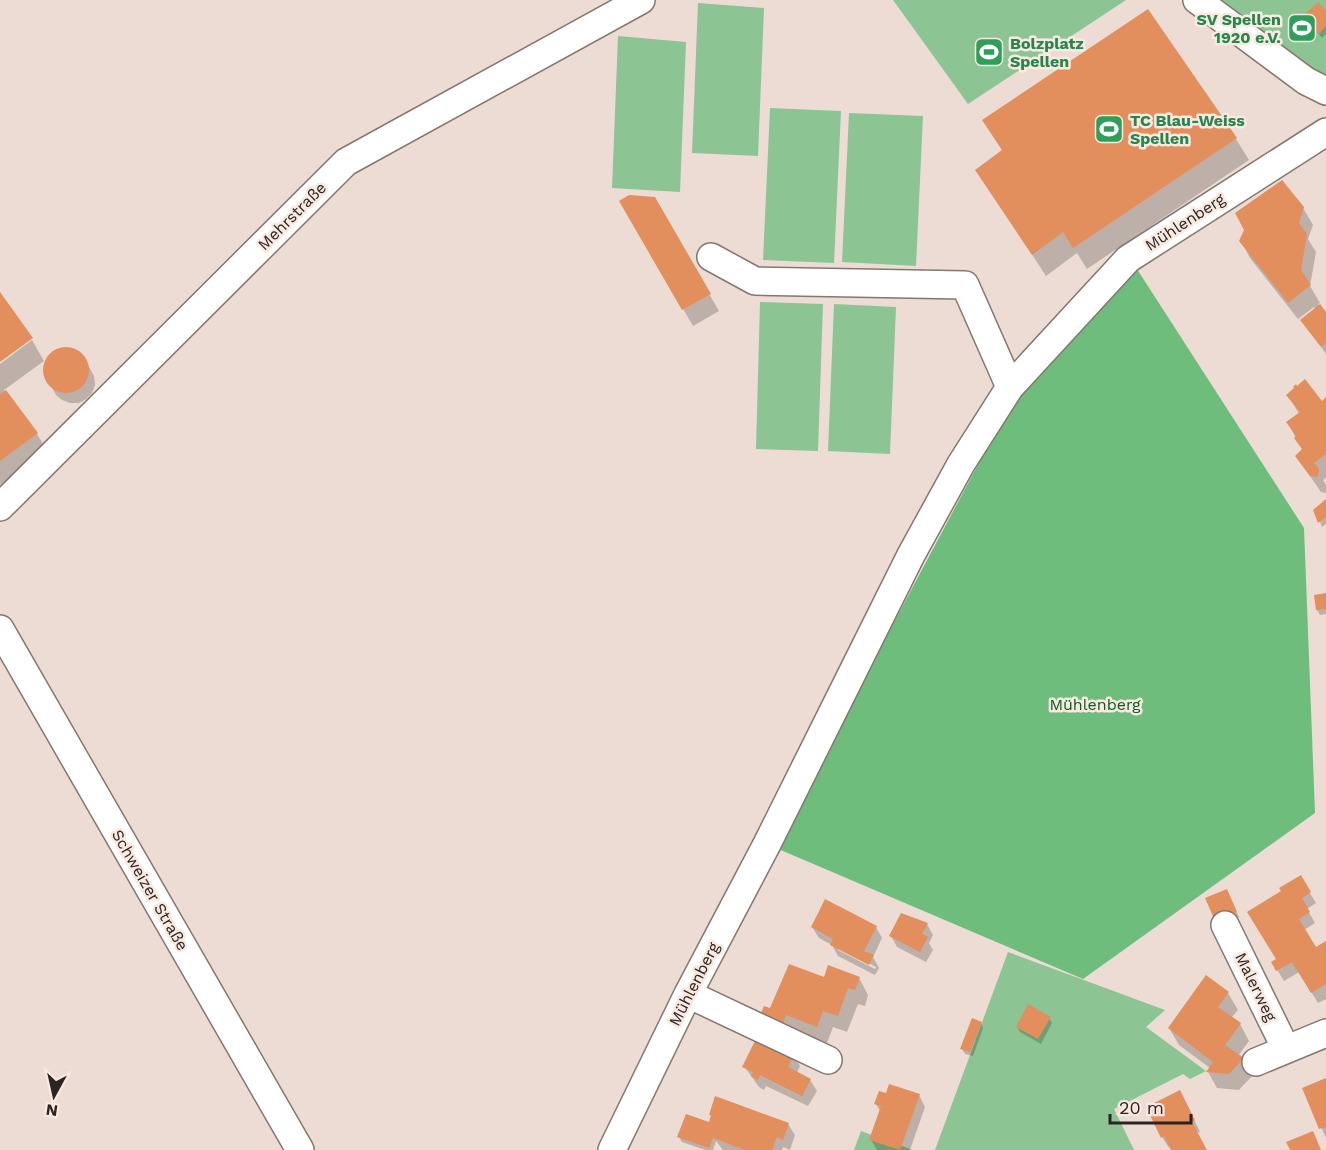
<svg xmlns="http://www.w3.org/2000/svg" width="1326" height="1150" font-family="'Work Sans',sans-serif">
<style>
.green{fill:#8dc494}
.forest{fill:#6fbd7c}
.shadow{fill:#0003;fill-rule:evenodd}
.building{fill:#e28e5d}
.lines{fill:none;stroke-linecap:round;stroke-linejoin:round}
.minor-casing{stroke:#857770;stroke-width:30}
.minor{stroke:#fff;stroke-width:27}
.labels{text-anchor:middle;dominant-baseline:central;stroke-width:5;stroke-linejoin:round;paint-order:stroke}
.leisure-label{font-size:16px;font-weight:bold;fill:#27864d;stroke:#f9e9e1;text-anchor:start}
.street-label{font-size:16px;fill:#2b2522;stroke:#f9e9e1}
.park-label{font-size:16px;fill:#066024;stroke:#f9e9e1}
</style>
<rect width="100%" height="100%" fill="#ecdcd4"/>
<path class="green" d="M 893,0 L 1126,0 L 968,104 Z
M 1208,0 L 1326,0 L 1326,78 L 1267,41 Z
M 698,3 L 764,8 L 758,156 L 692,153 Z
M 618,36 L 686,42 L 680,192 L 612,188 Z
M 770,108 L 841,111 L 834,263 L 763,260 Z
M 849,113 L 923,116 L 916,266 L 842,262 Z
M 760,302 L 823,304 L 818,451 L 756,449 Z
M 834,304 L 896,307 L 890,454 L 828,451 Z
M 1008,952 L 1165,1010 L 1146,1027 L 1206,1071 L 1190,1079 L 1183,1074 L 1114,1109 L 1134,1150 L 935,1150 Z
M 861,1131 L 913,1150 L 854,1150 Z"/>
<path class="forest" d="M 1135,266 L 1304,528 L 1315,813 L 1083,979 L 776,848 L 805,789 L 997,429 L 1023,393 Z"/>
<path class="shadow" d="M 1326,12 L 1326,34 L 1322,38 L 1304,17 Z
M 984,120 L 1236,139 L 1249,160 L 1087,269 L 1077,253 L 1046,276 L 977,170 L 1003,151 Z
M 654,198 L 719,311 L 693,326 L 621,201 Z
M 1303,208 L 1313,225 L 1308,239 L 1316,252 L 1310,286 L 1320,303 L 1318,304 L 1326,314 L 1326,354 L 1302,320 L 1316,309 L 1314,307 L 1298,319 L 1250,258 L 1241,241 Z
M 32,340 L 44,361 L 4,390 L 37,434 L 47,451 L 0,485 L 0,364 Z
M 69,348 L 77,351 L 83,356 L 94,376 L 95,385 L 92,393 L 86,399 L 79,403 L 70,403 L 62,400 L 56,395 L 45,375 L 45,367 L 47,359 L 53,352 L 60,349 Z
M 1288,395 L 1322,403 L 1326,399 L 1326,478 L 1323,480 L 1326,485 L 1326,493 L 1321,492 L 1296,456 L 1303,451 L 1288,423 L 1299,414 Z
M 1326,501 L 1326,524 L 1322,527 L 1315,510 Z
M 1315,596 L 1326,596 L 1326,614 L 1320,615 L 1317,610 Z
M 1300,877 L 1316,903 L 1307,909 L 1315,923 L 1304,930 L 1315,949 L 1326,944 L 1326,999 L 1318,1003 L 1299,972 L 1284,981 L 1273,963 L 1278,959 L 1283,892 Z
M 1229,896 L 1239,917 L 1220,927 Z
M 927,924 L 933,935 L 929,943 L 933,950 L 926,962 L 897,947 L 891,936 Z
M 812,927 L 876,927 L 882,938 L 873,957 L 879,968 L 875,975 L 838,956 L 832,945 L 819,938 ZM 838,947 L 876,967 L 875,969 L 838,950 Z
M 859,978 L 868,995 L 865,1006 L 858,1004 L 847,1032 L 833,1027 L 827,1043 L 796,1031 L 792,1043 L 771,1010 L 825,979 Z
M 1228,993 L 1238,1010 L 1231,1018 L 1240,1024 L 1249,1041 L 1238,1056 L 1243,1059 L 1252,1076 L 1239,1090 L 1217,1088 L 1208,1072 L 1210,1068 L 1179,1045 L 1169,1028 Z
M 1049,1018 L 1052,1023 L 1041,1044 L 1020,1032 L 1017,1027 Z
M 981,1023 L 983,1028 L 973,1056 L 965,1054 L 962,1049 Z
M 794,1055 L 800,1066 L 797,1073 L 810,1080 L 817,1091 L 808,1106 L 766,1086 L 764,1090 L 759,1087 L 744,1066 Z
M 1326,1080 L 1326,1138 L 1304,1089 Z
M 919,1095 L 925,1107 L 910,1150 L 877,1150 L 871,1140 L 881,1113 L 876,1104 Z
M 1186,1103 L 1200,1132 L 1196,1133 L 1206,1150 L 1173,1150 L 1171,1146 L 1169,1148 L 1162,1137 Z
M 710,1114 L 788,1124 L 795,1135 L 790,1150 L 783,1147 L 782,1150 L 723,1150 L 716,1141 L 713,1150 L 705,1150 L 682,1142 L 679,1137 L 710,1124 L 712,1118 Z"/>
<path class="building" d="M 1318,2 L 1326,10 L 1326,26 L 1319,34 L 1302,17 Z
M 1148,9 L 1237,138 L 1073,248 L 1063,232 L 1032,255 L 975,170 L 1002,150 L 982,120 Z
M 1282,180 L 1304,207 L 1299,223 L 1307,234 L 1301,270 L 1311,285 L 1288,303 L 1239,241 L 1244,230 L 1235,213 Z
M 629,195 L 655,197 L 711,294 L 682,310 L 619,201 Z
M 0,292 L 33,338 L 0,362 Z
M 1320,304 L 1326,312 L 1326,343 L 1321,347 L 1300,320 Z
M43 370a23 23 0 1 1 46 0a23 23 0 1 1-46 0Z
M 1305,379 L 1322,401 L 1326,397 L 1326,454 L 1314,463 L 1319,469 L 1318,477 L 1310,476 L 1295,456 L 1302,449 L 1294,438 L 1296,436 L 1286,422 L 1300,412 L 1286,395 L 1294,388 L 1293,387 L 1296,384 L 1297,386 Z
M 6,390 L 38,433 L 0,461 L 0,394 Z
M 1326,499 L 1326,517 L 1318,523 L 1313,510 Z
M 1326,593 L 1326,609 L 1316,610 L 1314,595 Z
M 1301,875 L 1311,892 L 1302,898 L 1310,912 L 1299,919 L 1316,947 L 1326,941 L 1326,984 L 1311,993 L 1292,962 L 1276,971 L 1271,962 L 1276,959 L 1247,912 L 1281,891 L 1279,888 Z
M 1227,889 L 1237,912 L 1216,923 L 1205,898 Z
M 825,899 L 877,926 L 864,951 L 874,955 L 869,965 L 830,945 L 833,939 L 811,927 Z
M 901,913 L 928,923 L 922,934 L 928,937 L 920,952 L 889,936 Z
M 789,964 L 824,977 L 828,965 L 860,977 L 855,990 L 848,988 L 838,1016 L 823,1011 L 817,1027 L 786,1015 L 782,1027 L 759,1018 L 764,1006 L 770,1008 Z
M 1206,975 L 1229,992 L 1218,1007 L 1241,1023 L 1225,1045 L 1244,1058 L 1229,1074 L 1206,1072 L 1213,1062 L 1168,1028 Z
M 1028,1004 L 1051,1017 L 1038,1039 L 1016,1027 Z
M 972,1018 L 982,1022 L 970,1052 L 960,1049 Z
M 758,1035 L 795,1053 L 788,1067 L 811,1079 L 802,1096 L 760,1075 L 758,1080 L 751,1076 L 753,1072 L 742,1067 Z
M 1326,1078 L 1326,1127 L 1319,1129 L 1302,1088 Z
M 889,1084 L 920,1094 L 900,1150 L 869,1140 L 881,1106 L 874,1104 L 879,1091 L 886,1093 Z
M 1180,1090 L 1195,1120 L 1192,1122 L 1207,1150 L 1171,1150 L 1164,1136 L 1161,1138 L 1146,1107 Z
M 715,1096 L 789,1123 L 783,1140 L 777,1137 L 772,1150 L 745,1150 L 713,1138 L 709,1148 L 677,1137 L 686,1114 L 709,1122 L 711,1115 L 709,1115 Z
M 1313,1131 L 1321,1150 L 1290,1150 L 1286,1142 Z"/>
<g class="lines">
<g class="minor-casing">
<path id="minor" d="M 1197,0 L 1306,81 L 1326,91
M 711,257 L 755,281 L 965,285 L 1010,387
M 0,507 L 346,162 L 641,0
M 0,629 L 300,1150
M 1225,925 L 1286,1049
M 688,994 L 828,1060
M 1256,1062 L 1326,1033
M 612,1150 L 688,994 L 767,844 L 911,555 L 961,464 L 1010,387 L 1128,259 L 1326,132"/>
</g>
<use href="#minor" class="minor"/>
</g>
<defs>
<g id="stadium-square" transform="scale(1.5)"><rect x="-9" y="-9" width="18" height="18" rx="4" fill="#2e9e5b" stroke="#f9e9e1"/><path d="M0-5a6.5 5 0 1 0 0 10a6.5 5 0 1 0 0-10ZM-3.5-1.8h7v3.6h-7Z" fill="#fff"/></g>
</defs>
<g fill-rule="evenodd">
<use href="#stadium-square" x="1302" y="28"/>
<use href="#stadium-square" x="989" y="52"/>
<use href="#stadium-square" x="1109" y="129"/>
</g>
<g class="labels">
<g class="leisure-label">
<text x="1281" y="19" text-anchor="end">SV Spellen<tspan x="1281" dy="18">1920 e.V.</tspan></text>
<text x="1010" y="43">Bolzplatz<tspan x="1010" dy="18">Spellen</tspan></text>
<text x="1130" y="120">TC Blau-Weiss<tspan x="1130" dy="18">Spellen</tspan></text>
</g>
<g class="street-label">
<text transform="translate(292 216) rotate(-45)">Mehrstraße</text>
<text transform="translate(1185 222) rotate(-33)">Mühlenberg</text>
<text transform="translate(150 890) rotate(60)">Schweizer Straße</text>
<text transform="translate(694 984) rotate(-63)">Mühlenberg</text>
<text transform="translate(1256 987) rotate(64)">Malerweg</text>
</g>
<g class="park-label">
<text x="1095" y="704">Mühlenberg</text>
</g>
</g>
<g transform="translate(54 1096) rotate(188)" stroke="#f9e9e1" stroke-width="4.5" paint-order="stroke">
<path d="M0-4.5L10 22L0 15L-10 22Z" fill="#2b2522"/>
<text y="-9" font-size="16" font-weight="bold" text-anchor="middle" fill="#2b2522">N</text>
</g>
<path d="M1110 1114v9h81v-9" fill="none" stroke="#2b2522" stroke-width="3"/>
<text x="1119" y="1114" font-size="18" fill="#2b2522" stroke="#f9e9e1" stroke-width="4.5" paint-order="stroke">20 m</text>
</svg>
